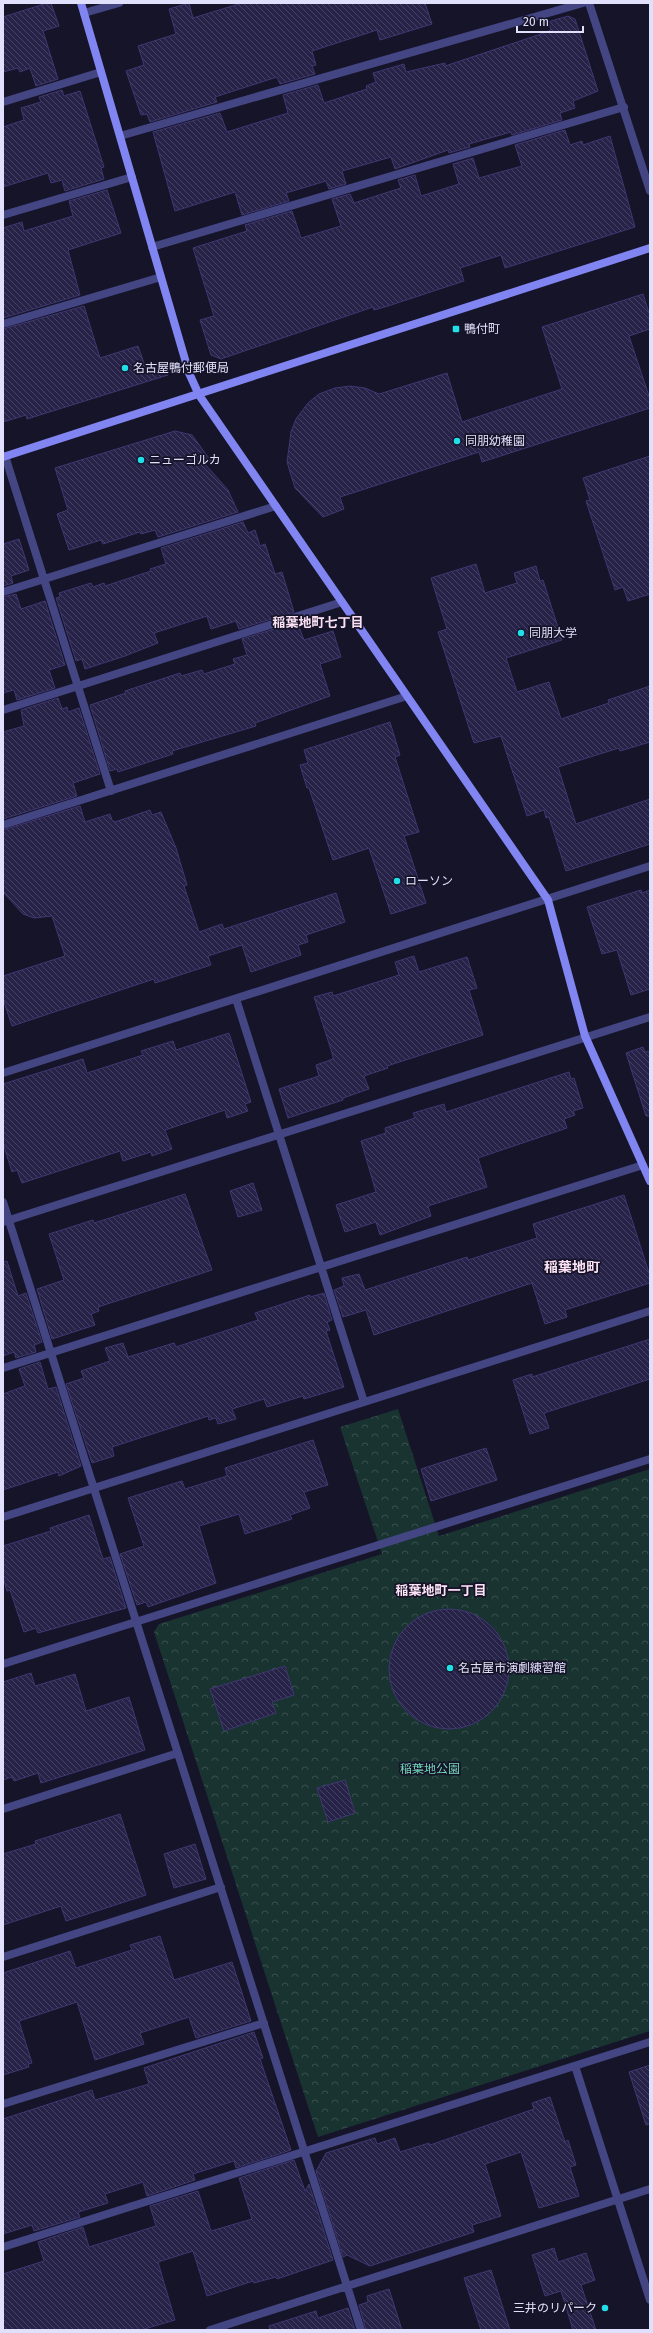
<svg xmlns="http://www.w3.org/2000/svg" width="653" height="2333" font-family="'Fira Sans','Noto Sans JP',sans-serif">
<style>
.forest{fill:url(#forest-crowns)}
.building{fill:url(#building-back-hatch);stroke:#3f3772}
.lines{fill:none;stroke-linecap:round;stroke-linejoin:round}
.street{stroke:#444683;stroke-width:8}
.secondary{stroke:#8185f1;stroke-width:8}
.poi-dot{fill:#20dfe7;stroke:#161429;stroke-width:1.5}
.labels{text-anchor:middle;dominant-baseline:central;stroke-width:3.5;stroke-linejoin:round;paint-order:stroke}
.poi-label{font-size:12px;fill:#e1e0fc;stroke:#161429;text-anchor:start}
.park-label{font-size:12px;fill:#72d5b7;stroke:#161429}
.neighbourhood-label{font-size:13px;font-weight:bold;fill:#fce2f4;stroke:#161429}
.quarter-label{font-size:14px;font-weight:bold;fill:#fce2f4;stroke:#161429}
</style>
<defs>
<pattern id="forest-crowns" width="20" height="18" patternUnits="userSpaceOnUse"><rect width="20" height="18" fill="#183330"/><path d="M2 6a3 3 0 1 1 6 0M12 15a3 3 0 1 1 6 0" fill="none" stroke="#39504f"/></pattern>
<pattern id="building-back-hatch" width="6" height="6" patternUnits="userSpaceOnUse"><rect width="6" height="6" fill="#272248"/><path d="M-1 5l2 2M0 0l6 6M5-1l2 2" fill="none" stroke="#464263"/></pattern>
</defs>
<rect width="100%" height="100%" fill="#161429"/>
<path class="forest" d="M 398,1409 L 439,1536 L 650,1469 L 650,2031 L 318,2137 L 154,1632 L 159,1624 L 382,1554 L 340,1427 Z"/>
<path class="building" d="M 47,3 L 51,3 L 59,26 L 43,31 L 58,79 L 36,86 L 30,68 L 20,72 L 18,68 L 3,72 L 3,17 Z
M 189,3 L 193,18 L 242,3 L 425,3 L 432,24 L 380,40 L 377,30 L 312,51 L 316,65 L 312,66 L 315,74 L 280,84 L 277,77 L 215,97 L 217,102 L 150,122 L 147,114 L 141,115 L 126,71 L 144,65 L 138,46 L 176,34 L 169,9 Z
M 568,16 L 575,19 L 598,91 L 573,101 L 575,108 L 560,113 L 562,120 L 512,135 L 511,132 L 469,144 L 470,147 L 449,153 L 448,150 L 395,169 L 391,157 L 342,171 L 346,184 L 329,189 L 326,181 L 286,193 L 289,201 L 242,215 L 235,192 L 175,211 L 153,132 L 220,113 L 227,132 L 288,113 L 283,95 L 318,85 L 324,103 L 367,89 L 366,86 L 376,82 L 373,73 L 404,64 L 406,72 L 445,63 L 445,66 L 538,35 L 551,30 L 548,22 Z
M 62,90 L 64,96 L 80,91 L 104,167 L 101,168 L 104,179 L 65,191 L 62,180 L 51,183 L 48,173 L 3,187 L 3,127 L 24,120 L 21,108 L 41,102 L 39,97 Z
M 565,130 L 570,145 L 582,141 L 583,145 L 610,136 L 635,227 L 505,268 L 501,255 L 460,268 L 464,281 L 388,306 L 374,310 L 373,307 L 221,359 L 211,355 L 200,320 L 214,316 L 193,248 L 247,231 L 245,225 L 292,211 L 301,238 L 341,226 L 332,199 L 350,194 L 354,203 L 401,188 L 398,180 L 415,175 L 421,196 L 459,184 L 453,164 L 473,158 L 479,178 L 522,166 L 515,145 Z
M 107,190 L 121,233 L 68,250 L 80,295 L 3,318 L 3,228 L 22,222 L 24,231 L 73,216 L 69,201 Z
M 643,294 L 650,316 L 650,329 L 629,336 L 650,399 L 650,408 L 482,462 L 479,452 L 340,497 L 344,509 L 323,517 L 295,488 L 287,462 L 291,432 L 296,419 L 308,403 L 319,394 L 335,388 L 350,386 L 365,388 L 379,394 L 447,373 L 462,422 L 562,389 L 542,327 Z
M 84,306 L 100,358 L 138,346 L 145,366 L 168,375 L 27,419 L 26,415 L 3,422 L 3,329 Z
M 175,431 L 192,435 L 211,461 L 204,463 L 228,490 L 238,512 L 158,537 L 155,530 L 141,534 L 140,532 L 103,544 L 101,540 L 69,550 L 57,514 L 68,510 L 55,468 Z
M 650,456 L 650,594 L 628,601 L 623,587 L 615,590 L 586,501 L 590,500 L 583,478 Z
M 243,522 L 248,533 L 255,530 L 260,546 L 265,544 L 275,574 L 282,572 L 294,612 L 239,629 L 236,621 L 211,629 L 207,616 L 154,633 L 158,643 L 125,656 L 85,669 L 82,659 L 76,661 L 56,598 L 60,597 L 59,593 L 91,583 L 93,587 L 104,583 L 105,586 L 151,571 L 150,569 L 166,564 L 161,548 Z
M 19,539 L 29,570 L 11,576 L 13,583 L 3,586 L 3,544 Z
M 476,564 L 485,593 L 517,583 L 514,573 L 536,566 L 540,581 L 543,580 L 562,640 L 506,658 L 517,692 L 549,682 L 561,719 L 609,703 L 608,700 L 650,686 L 650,742 L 620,751 L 619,748 L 558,767 L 576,824 L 650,799 L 650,844 L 566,871 L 549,817 L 546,818 L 544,810 L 527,816 L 501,736 L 474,743 L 438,632 L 447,629 L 431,578 Z
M 16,594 L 21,609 L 45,601 L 65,665 L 49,670 L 55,688 L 17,700 L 14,690 L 3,693 L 3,597 Z
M 297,622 L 304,640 L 333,631 L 341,657 L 320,664 L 330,696 L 255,723 L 256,726 L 172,751 L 173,754 L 118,772 L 117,769 L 110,771 L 90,705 L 126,693 L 125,691 L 180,673 L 181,676 L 202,670 L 204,674 L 235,664 L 233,659 L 247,655 L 242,639 Z
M 58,698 L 62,709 L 67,707 L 68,712 L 79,708 L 100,774 L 73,783 L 77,796 L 3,819 L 3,732 L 24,726 L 21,710 Z
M 390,722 L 400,755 L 395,757 L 419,832 L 404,836 L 426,903 L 391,914 L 369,848 L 333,860 L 309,788 L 307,788 L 300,765 L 308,763 L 304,750 Z
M 80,806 L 85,822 L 110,814 L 112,820 L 115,822 L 150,810 L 152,815 L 161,812 L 176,848 L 187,885 L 184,886 L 199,932 L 222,924 L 224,929 L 336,893 L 345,922 L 306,935 L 308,942 L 298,945 L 301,955 L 251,972 L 242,945 L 208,956 L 211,965 L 155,983 L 154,979 L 12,1026 L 3,999 L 3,976 L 65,956 L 52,916 L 34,918 L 23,914 L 3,892 L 3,830 Z
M 641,890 L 642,893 L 650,890 L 650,989 L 631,995 L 617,950 L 602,954 L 587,907 Z
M 414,956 L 419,972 L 467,957 L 477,988 L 469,990 L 483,1035 L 387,1066 L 388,1068 L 364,1076 L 369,1089 L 343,1098 L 343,1100 L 288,1118 L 279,1089 L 319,1076 L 316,1065 L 333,1059 L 333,1056 L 314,997 L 332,992 L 333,996 L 399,975 L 395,962 Z
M 229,1033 L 251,1102 L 245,1104 L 248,1111 L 227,1118 L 225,1110 L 165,1130 L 172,1149 L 152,1156 L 151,1152 L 123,1161 L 120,1151 L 22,1183 L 17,1170 L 12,1172 L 3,1143 L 3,1084 L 83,1059 L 87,1073 L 143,1055 L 141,1051 L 173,1041 L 176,1050 Z
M 643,1047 L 645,1052 L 650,1051 L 650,1116 L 646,1116 L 626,1053 Z
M 569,1072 L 571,1079 L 574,1078 L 583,1108 L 573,1111 L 575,1115 L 564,1119 L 567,1128 L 478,1158 L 487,1187 L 428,1206 L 431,1216 L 380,1235 L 376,1222 L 345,1232 L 336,1205 L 376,1192 L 361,1141 L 386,1133 L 385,1128 L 415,1118 L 413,1113 L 444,1104 L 446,1112 Z
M 253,1183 L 262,1210 L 238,1217 L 230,1191 Z
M 185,1194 L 212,1270 L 98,1307 L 99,1311 L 91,1314 L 95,1325 L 52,1339 L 37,1289 L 64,1280 L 49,1234 L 93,1220 L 94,1223 Z
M 624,1195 L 650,1276 L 650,1283 L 565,1310 L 567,1317 L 545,1324 L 532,1283 L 374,1335 L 366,1310 L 343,1317 L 334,1290 L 344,1286 L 342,1278 L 359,1274 L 365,1290 L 467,1257 L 468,1260 L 537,1238 L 533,1224 Z
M 7,1261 L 18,1296 L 26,1293 L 42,1342 L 34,1345 L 36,1352 L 16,1358 L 14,1352 L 3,1356 L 3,1262 Z
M 324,1293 L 332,1320 L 327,1322 L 330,1330 L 326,1331 L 344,1387 L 304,1399 L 303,1396 L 267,1407 L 264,1399 L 232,1409 L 236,1419 L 218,1424 L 216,1418 L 209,1420 L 208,1416 L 112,1447 L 114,1456 L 92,1463 L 66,1384 L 84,1378 L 81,1371 L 110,1361 L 105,1348 L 123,1343 L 128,1357 L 174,1343 L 176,1347 L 258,1320 L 255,1313 L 310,1295 L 310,1297 Z
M 650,1339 L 650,1379 L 544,1413 L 549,1428 L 530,1434 L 513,1380 L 532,1374 L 532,1377 Z
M 40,1362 L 48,1389 L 56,1387 L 81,1466 L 59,1476 L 58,1472 L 3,1490 L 3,1394 L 25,1386 L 19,1369 Z
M 313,1440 L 328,1485 L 304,1492 L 310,1508 L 290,1515 L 292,1519 L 245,1534 L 239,1514 L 199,1526 L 216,1583 L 148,1607 L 146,1602 L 137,1605 L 120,1554 L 144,1546 L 128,1498 L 182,1481 L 185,1489 L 227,1476 L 225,1468 Z
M 486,1448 L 497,1480 L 431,1501 L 421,1469 Z
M 89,1515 L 103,1559 L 110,1557 L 126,1608 L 38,1633 L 36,1628 L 24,1632 L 10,1590 L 7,1591 L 3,1577 L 3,1546 L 51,1531 L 50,1528 Z
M389 1669a60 60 0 1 1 120 0a60 60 0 1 1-120 0Z
M 285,1666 L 294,1695 L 272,1702 L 276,1713 L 224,1731 L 210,1689 Z
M 31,1673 L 35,1686 L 75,1674 L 86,1711 L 129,1697 L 145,1750 L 41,1783 L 38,1773 L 14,1781 L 12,1777 L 3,1780 L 3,1682 Z
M 345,1780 L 355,1813 L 328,1822 L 317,1788 Z
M 120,1814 L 146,1895 L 66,1921 L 61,1906 L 3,1925 L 3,1854 L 36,1844 L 35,1841 Z
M 195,1844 L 206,1879 L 174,1888 L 164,1854 Z
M 160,1936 L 174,1980 L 232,1962 L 251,2021 L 196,2038 L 189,2017 L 140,2033 L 144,2044 L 95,2060 L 77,2002 L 19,2021 L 32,2063 L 28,2064 L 29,2067 L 3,2075 L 3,1973 L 70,1951 L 76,1968 L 132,1950 L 130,1945 Z
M 254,2032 L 263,2058 L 260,2059 L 291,2150 L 236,2168 L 234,2161 L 193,2174 L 195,2180 L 147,2196 L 143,2182 L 105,2194 L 108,2203 L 78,2212 L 80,2217 L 34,2231 L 32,2225 L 3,2234 L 3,2119 L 92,2090 L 95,2100 L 149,2084 L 144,2068 Z
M 650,2065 L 650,2124 L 646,2125 L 629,2072 Z
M 550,2097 L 565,2142 L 568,2140 L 576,2165 L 570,2167 L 579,2196 L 539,2208 L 521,2152 L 485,2164 L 501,2216 L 472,2225 L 474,2232 L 370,2266 L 347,2255 L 343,2257 L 316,2171 L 326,2153 L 375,2138 L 377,2144 L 395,2138 L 400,2152 L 429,2143 L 430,2145 L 534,2109 L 532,2103 Z
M 294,2160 L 305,2191 L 309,2184 L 333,2260 L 277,2279 L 276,2277 L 254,2283 L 253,2281 L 207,2296 L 193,2251 L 158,2262 L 175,2320 L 141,2330 L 3,2330 L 3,2274 L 44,2261 L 38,2242 L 83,2227 L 89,2247 L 156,2226 L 150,2206 L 198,2191 L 211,2231 L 252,2219 L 239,2178 Z
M 554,2248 L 558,2262 L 586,2253 L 595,2280 L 581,2285 L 596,2330 L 573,2330 L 561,2291 L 545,2296 L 532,2255 Z
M 491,2270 L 510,2330 L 481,2330 L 464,2278 Z
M 389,2289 L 402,2330 L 366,2330 L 359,2305 L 368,2302 L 367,2296 Z
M 348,2308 L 355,2330 L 270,2330 L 269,2326 L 316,2311 L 318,2318 Z"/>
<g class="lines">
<path class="street" d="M 589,3 L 650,191
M 84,13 L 119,3
M 3,102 L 101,72
M 120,136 L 583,3
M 3,215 L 132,177
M 152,247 L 624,107
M 3,324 L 161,277
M 5,456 L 111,791
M 3,592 L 276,506
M 3,710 L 342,602
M 3,825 L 407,696
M 236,999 L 364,1402
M 3,1073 L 650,866
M 3,1202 L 361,2330
M 3,1222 L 650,1017
M 3,1368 L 643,1165
M 3,1517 L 650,1311
M 3,1664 L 650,1459
M 3,1809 L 178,1753
M 3,1957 L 221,1887
M 575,2066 L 650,2300
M 3,2104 L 264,2023
M 3,2247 L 650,2042
M 210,2330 L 650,2189"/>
<path class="secondary" d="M 81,3 L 189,373 L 199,395 L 548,900 L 585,1036 L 650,1181
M 3,457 L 650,248"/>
</g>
<g class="poi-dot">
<rect x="452" y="325" width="8" height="8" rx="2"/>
<circle cx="125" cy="368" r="4"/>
<circle cx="457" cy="441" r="4"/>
<circle cx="141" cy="460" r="4"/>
<circle cx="521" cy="633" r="4"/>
<circle cx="397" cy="881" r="4"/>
<circle cx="450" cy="1668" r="4"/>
<circle cx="605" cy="2308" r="4"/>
</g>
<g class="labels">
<g class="poi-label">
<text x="464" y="329">鴨付町</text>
<text x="133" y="368">名古屋鴨付郵便局</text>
<text x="465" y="441">同朋幼稚園</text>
<text x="149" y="460">ニューゴルカ</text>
<text x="529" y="633">同朋大学</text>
<text x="405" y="881">ローソン</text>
<text x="458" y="1668">名古屋市演劇練習館</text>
<text x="597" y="2308" text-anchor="end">三井のリパーク</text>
</g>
<g class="park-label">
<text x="430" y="1769">稲葉地公園</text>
</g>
<g class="neighbourhood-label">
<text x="318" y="622">稲葉地町七丁目</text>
<text x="441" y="1590">稲葉地町一丁目</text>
</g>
<g class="quarter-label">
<text x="572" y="1267">稲葉地町</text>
</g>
</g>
<rect width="653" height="2333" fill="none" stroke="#e1e0fc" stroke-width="8"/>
<path d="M517 26v6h66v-6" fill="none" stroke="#e1e0fc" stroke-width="2"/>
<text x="523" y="26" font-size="12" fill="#e1e0fc" stroke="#161429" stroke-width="3" paint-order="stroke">20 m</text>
</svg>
